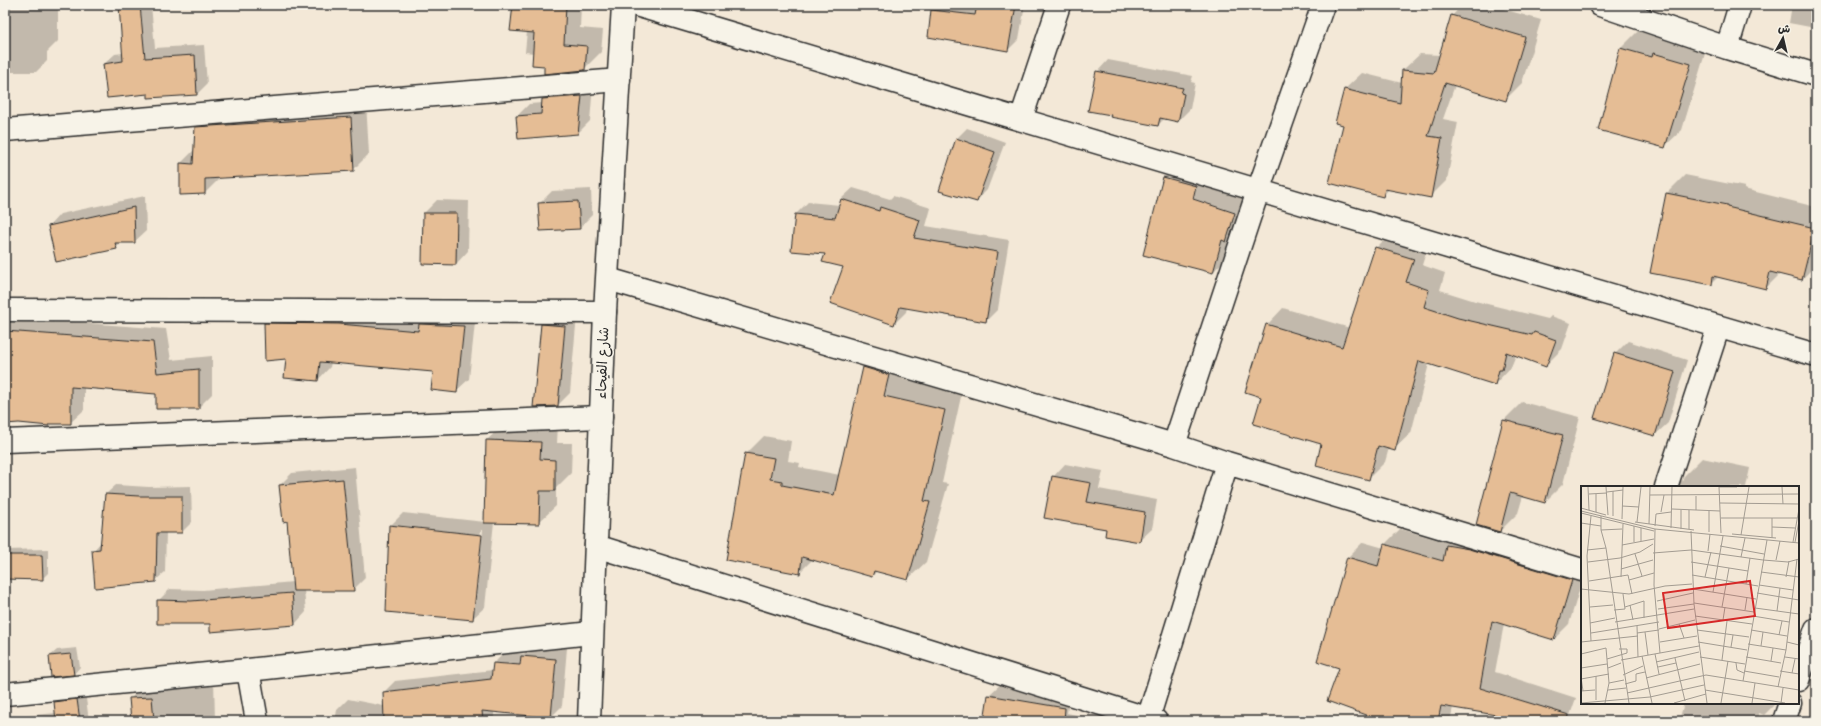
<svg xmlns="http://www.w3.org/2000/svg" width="1821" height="726" font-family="Mynerve,'Playpen Sans Arabic',sans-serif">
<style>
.shadow{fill:#0003;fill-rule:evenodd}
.building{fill:#e5bd95;stroke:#2b2b2b}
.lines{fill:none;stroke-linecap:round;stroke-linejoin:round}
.minor-casing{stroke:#2b2b2b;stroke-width:25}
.tertiary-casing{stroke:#2b2b2b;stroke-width:25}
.minor{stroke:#f7f3e8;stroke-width:22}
.tertiary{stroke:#f7f3e8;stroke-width:22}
.labels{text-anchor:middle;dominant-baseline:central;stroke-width:3;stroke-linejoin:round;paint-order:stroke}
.street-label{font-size:14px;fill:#2b2b2b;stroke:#f7f3e8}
.inset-road{fill:none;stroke:#a39c92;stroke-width:1}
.view{fill:#d62828;fill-opacity:0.15;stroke:#d62828;stroke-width:2}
.inset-edge{fill:none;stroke:#2b2b2b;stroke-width:2}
</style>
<rect width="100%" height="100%" fill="#f3e8d7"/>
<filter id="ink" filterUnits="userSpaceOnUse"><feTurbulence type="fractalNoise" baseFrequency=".025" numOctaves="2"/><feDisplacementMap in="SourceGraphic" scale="8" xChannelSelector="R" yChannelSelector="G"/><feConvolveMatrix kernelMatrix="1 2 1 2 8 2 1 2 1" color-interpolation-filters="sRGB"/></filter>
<g filter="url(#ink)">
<path class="shadow" d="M 5,5 L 58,5 L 58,41 L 47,52 L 47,61 L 36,72 L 5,72 Z
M 120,5 L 151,5 L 155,48 L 204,45 L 207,84 L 197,94 L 149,93 L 104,64 L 115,54 L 123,53 Z
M 514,5 L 581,5 L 580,28 L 603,30 L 601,52 L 584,69 L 545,65 L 534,53 L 525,52 L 527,31 Z
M 938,5 L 1025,5 L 1019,39 L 1008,50 L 932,10 Z
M 1462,5 L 1489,5 L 1541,20 L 1522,83 L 1506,99 L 1455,85 L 1443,119 L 1458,122 L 1447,180 L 1431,196 L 1389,189 L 1383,196 L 1345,125 L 1345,89 L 1362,73 L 1402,83 L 1403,70 L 1420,54 L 1440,55 L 1452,16 Z
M 1792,5 L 1816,5 L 1816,49 L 1811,48 L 1815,28 L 1789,23 Z
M 1638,31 L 1668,40 L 1671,36 L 1707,47 L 1682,130 L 1665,146 L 1621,48 Z
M 1108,60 L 1193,76 L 1191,82 L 1195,83 L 1190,109 L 1178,121 L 1165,118 L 1158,125 L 1097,72 Z
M 593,85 L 590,121 L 578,133 L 517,116 L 529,104 L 542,103 L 543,99 L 554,88 Z
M 366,102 L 369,154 L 353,170 L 221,177 L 205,193 L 181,163 L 195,149 L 196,128 L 212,112 Z
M 967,128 L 1005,142 L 987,190 L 976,201 L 957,138 Z
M 1180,161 L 1251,196 L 1229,255 L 1213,272 L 1164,177 Z
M 1685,175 L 1745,187 L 1744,189 L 1816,207 L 1816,265 L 1802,279 L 1780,274 L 1766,288 L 1719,276 L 1711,284 L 1667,193 Z
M 853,188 L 890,199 L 893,196 L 931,208 L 926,226 L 1009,240 L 998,309 L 986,321 L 907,307 L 906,312 L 894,324 L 844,267 L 826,253 L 792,250 L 796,214 L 808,202 L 840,205 L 841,199 Z
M 591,189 L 592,215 L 579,228 L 539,204 L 552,191 Z
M 145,196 L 146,231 L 134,242 L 122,242 L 116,248 L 49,226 L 60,214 Z
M 437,200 L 469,201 L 468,251 L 456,264 L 423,263 L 424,213 Z
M 1393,231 L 1429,243 L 1422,265 L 1445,273 L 1440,290 L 1475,301 L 1548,319 L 1551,316 L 1571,323 L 1562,349 L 1545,366 L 1516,355 L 1511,367 L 1495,384 L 1429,364 L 1411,433 L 1394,449 L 1389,448 L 1385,462 L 1369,478 L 1263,396 L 1267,325 L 1283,308 L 1350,328 L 1376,248 Z
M 277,311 L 476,313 L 469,379 L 456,391 L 434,371 L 331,362 L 330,367 L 318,380 L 287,358 L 265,324 Z
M 554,312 L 577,314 L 570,393 L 558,405 L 542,325 Z
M 5,317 L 166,329 L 171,360 L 212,356 L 212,394 L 198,408 L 157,393 L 84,387 L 84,410 L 70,423 L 51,423 L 49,425 L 19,422 L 5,423 Z
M 1628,341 L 1687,360 L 1668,423 L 1655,435 L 1615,354 Z
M 882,350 L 907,357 L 902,379 L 962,392 L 942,483 L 948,484 L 926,562 L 908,579 L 877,571 L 872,576 L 813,559 L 799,573 L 746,454 L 764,436 L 791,441 L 788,461 L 800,463 L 799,467 L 840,475 L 864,367 Z
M 1522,402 L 1580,417 L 1563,484 L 1545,502 L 1523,496 L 1518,513 L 1500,531 L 1477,524 L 1504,420 Z
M 505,423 L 558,425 L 557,443 L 572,443 L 571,473 L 556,488 L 556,506 L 538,523 L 494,522 L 485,607 L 472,619 L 390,526 L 403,513 L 485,522 L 487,440 ZM 481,530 L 483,530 L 475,607 L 473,607 Z
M 1702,458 L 1750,468 L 1746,487 L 1668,487 L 1676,479 L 1682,481 L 1684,476 Z
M 1065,464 L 1103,471 L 1099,489 L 1157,500 L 1152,529 L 1139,541 L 1107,528 L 1053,477 Z
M 355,467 L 365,578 L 353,590 L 304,590 L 306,612 L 295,624 L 210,623 L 158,601 L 170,589 L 203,590 L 293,582 L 287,520 L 280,485 L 292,473 Z
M 116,485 L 149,487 L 191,486 L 192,522 L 182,532 L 166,532 L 165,572 L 155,581 L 93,551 L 102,541 L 106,494 Z
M 1400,529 L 1449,543 L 1462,530 L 1582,563 L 1582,581 L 1569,624 L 1554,639 L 1504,624 L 1495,672 L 1576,698 L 1568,721 L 1495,721 L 1497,714 L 1453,707 L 1451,717 L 1447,721 L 1385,721 L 1340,667 L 1348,557 L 1363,542 L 1384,548 L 1385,544 Z
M 48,549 L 48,573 L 42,579 L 5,578 L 5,550 Z
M 1798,635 L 1801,636 L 1798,645 Z
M 533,645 L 567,648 L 562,706 L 551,717 L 494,711 L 494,721 L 335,721 L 337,710 L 348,699 L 384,706 L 384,692 L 395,681 L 493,670 L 494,663 L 505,652 L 524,654 Z
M 77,648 L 80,667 L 74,674 L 50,656 L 57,650 Z
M 214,678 L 215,721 L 132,721 L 130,699 L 145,684 Z
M 1007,678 L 1071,689 L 1067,713 L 1106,721 L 985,721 L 989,695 Z
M 85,691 L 89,721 L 5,721 L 5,718 L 56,713 L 55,702 L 63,694 Z
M 1684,703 L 1776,703 L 1764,715 L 1759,713 L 1757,721 L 1679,721 Z"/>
<path class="building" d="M 119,5 L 140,5 L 145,58 L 195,55 L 197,95 L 148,98 L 148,94 L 107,98 L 103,64 L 123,61 Z
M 513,5 L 566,5 L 564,44 L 587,46 L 585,70 L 544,74 L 544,66 L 532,65 L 534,33 L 510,31 Z
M 977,5 L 1016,5 L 1008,51 L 928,37 L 931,10 L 975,15 Z
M 1451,15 L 1525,37 L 1506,101 L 1445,83 L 1428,136 L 1442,138 L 1431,198 L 1385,189 L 1383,197 L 1329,183 L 1343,125 L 1335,123 L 1344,89 L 1400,103 L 1402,70 L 1434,73 Z
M 1620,48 L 1652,57 L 1653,53 L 1691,64 L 1665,148 L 1598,130 Z
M 1096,71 L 1183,88 L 1181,93 L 1184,94 L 1178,122 L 1160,118 L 1158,126 L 1110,117 L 1111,115 L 1088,111 Z
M 582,96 L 578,134 L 518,139 L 516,116 L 541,114 L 542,99 Z
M 351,117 L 354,171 L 205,179 L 205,194 L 180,195 L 180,163 L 193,164 L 195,127 Z
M 956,138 L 995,152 L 977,202 L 939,191 Z
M 1163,177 L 1196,186 L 1193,199 L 1235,213 L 1226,242 L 1222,240 L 1213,273 L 1143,255 Z
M 1666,193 L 1727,205 L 1727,207 L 1815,228 L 1802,280 L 1770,272 L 1766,289 L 1713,276 L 1712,285 L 1650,273 Z
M 841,199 L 879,211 L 880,207 L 920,220 L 914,238 L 998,252 L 986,322 L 900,307 L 894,325 L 830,303 L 843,267 L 822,262 L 825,254 L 791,251 L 795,214 L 835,218 Z
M 578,201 L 580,229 L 540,231 L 538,203 Z
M 134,207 L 135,243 L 115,243 L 117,249 L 56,262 L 48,226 Z
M 423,213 L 457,213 L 456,265 L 422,264 Z
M 1375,247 L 1414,259 L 1406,282 L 1429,290 L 1424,307 L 1458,318 L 1532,335 L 1534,332 L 1556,340 L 1546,367 L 1506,352 L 1502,370 L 1499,370 L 1495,385 L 1419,361 L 1395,451 L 1378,446 L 1369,480 L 1316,466 L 1321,444 L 1253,424 L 1261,397 L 1245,392 L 1266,324 L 1342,347 Z
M 264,323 L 339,324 L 418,331 L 419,324 L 464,326 L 457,393 L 431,390 L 433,372 L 320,362 L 318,381 L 284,378 L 286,359 L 265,361 Z
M 541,324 L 565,326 L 558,406 L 533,407 Z
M 5,331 L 153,342 L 157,373 L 199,369 L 199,409 L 156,409 L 156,394 L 71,387 L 71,424 L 49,424 L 49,426 L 19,423 L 5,424 Z
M 1614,353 L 1675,372 L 1655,436 L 1594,418 Z
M 863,367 L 889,375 L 884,396 L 945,410 L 924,501 L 930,502 L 908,580 L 874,571 L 872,577 L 802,557 L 800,574 L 726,560 L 745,453 L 774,458 L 770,479 L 782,481 L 782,485 L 834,495 Z
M 1503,420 L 1563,435 L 1545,503 L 1510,493 L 1500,532 L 1476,525 Z
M 486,440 L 541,442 L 540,459 L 555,460 L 555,491 L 540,491 L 539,524 L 484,523 Z
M 1052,476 L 1091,483 L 1087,502 L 1145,512 L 1140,542 L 1105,536 L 1106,529 L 1044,518 Z
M 343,479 L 354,591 L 293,591 L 287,521 L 283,522 L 279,485 Z
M 105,494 L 139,496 L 182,496 L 182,533 L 157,533 L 156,582 L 95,588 L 92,550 L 100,549 Z
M 389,525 L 482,535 L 473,620 L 386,612 Z
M 1384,544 L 1443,561 L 1446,545 L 1469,549 L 1572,580 L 1554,640 L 1492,621 L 1480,688 L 1569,715 L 1568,721 L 1494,721 L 1496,715 L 1441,706 L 1438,721 L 1382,721 L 1327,701 L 1339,668 L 1317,661 L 1347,557 L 1378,566 Z
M 5,555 L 42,555 L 43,580 L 5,579 Z
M 292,593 L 295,625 L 210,632 L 210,624 L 157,624 L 157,600 L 191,601 Z
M 71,654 L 74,675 L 51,677 L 49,656 Z
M 521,656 L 556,659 L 551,718 L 482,711 L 483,721 L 384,721 L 383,692 L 491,679 L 493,663 L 520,665 Z
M 988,695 L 1065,708 L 1064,721 L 984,721 Z
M 152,697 L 154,721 L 131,721 L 129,698 Z
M 77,699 L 80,721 L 56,721 L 54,702 Z"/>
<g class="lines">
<g class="minor-casing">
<path id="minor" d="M 636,5 C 1030,122 1422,241 1816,355
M 1600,5 L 1727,48 L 1816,75
M 1727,48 L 1740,5
M 1021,119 L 1059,5
M 5,130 L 619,80
M 608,279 L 1174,445 L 1227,463 L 1582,570
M 5,310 L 605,312
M 5,441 L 601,417
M 1174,445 L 1258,191 L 1323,5
M 1666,487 L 1718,328
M 596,546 L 1156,721
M 248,670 L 257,721
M 1798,680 L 1816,629
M 5,694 L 248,670 L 591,633
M 1148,719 L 1227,463
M 1784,721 L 1790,703"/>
</g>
<g class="tertiary-casing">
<path id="tertiary" d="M 589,721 L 605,312 L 623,5"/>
</g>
<use href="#minor" class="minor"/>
<use href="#tertiary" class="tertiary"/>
</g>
</g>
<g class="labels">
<g class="street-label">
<text transform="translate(603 363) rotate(-88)">شارع الفيحاء</text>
</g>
</g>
<g transform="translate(1581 486)">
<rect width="218" height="218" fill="#f3e8d7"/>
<path class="inset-road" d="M 7,1 L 8,24M 25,1 L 27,29M 138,1 L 140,47M 138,1 L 156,1M 201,1 L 202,18M 32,5 L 32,30M 26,6 L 42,4M 8,8 L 26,7M 69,9 L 218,8M 139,17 L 218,18M 41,20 L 58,21M 0,22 L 25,29M 91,23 L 139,25M 100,24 L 100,43M 115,24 L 115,10M 0,25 L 74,43 L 218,57M 15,26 L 15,8M 80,26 L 83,9M 0,27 L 73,45M 10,30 L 6,70 L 10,155M 20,30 L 20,44 L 25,62 L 48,217M 140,32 L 216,32M 41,33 L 42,1M 54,36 L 113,44M 56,36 L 60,1M 0,37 L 20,40M 68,38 L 69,1M 53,40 L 53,56M 74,40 L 75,28 L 90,26M 191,41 L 214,42M 60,42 L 60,55M 90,42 L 91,1M 74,43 L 73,99 L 79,167M 108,43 L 108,24M 20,44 L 41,43M 110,45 L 113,118 L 126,217M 128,46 L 128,24M 151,48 L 195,52M 160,49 L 168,1M 191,52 L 191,32M 212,56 L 218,23M 214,56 L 218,35M 41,59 L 73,53M 139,60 L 183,68M 6,64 L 25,62M 127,65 L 129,48M 72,67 L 110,64 L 182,74 L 207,76 L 218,73M 54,68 L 61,90M 160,71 L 164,52M 195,74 L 199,55M 7,76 L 39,72 L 59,66 L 72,58M 110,76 L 167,85M 40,83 L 72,74M 180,86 L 218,91M 111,89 L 177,100M 40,91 L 42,38M 124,91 L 130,66M 205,91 L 208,75M 48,94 L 73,87M 8,95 L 47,89 L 51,108M 165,98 L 169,72M 178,99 L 212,104M 0,103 L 48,108 L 84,100 L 111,98M 112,103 L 175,113M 132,106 L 142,50M 176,107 L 218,114M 76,115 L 112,107M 113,117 L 173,126M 49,119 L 52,134M 9,121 L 32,119M 44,121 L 63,115 L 63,132M 141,121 L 148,82M 174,122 L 218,128M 77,123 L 113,118M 33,124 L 44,123 L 42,108M 164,124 L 166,111M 196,125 L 199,102M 114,130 L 171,138M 172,130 L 208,136M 142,134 L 144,121M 34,136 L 113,123M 9,137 L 34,132M 98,138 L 103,152M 56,140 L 57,171M 78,143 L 114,134M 116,144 L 168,151M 170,144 L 206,150M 64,146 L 67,169M 10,147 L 78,136M 56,147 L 78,144M 198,149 L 201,135M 0,156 L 57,150M 79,156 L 116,150M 117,156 L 166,164M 206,156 L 218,159M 167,158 L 205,164M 180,160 L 182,146M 150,161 L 152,149M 0,168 L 25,162 L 28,197 L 24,217M 74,168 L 78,188M 61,170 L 71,217M 119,171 L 164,178M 165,171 L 200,177M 204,171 L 218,173M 94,172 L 104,215M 26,173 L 46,167 L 46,163 L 38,163M 40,174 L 118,160M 141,174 L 146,135M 190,175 L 192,162M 75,176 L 118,166M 155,177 L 156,184 L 163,187M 77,181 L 95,177M 0,182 L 26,178M 27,182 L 40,177M 163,185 L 198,191M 199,185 L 218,188M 211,187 L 214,173M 42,189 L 62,180M 0,191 L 2,205M 65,192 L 119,178M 0,193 L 28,188M 162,195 L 186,54M 28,197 L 43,194M 44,198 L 55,195 L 55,188 L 64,186M 197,201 L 205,164 L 216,73M 27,204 L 45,202M 124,204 L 204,217M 0,205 L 14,204M 46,207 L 125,189 L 218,204M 15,214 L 15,190M 0,217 L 69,211 L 123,199M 93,217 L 125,208M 140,217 L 147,175M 171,217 L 174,197M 200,217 L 202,202"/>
<path class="view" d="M 169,95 L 174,130 L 87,142 L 82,107 Z"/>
<rect width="218" height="218" class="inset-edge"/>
</g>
<rect width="1821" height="726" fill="none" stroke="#f7f3e8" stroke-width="20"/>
<rect x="10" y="10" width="1801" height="706" fill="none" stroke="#2b2b2b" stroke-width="1.5" filter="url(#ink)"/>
<g transform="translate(1783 38) rotate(8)" stroke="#f7f3e8" stroke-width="3" paint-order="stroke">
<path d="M0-3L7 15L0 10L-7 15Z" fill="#2b2b2b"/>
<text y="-6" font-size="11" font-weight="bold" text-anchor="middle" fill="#2b2b2b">ش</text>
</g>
</svg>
